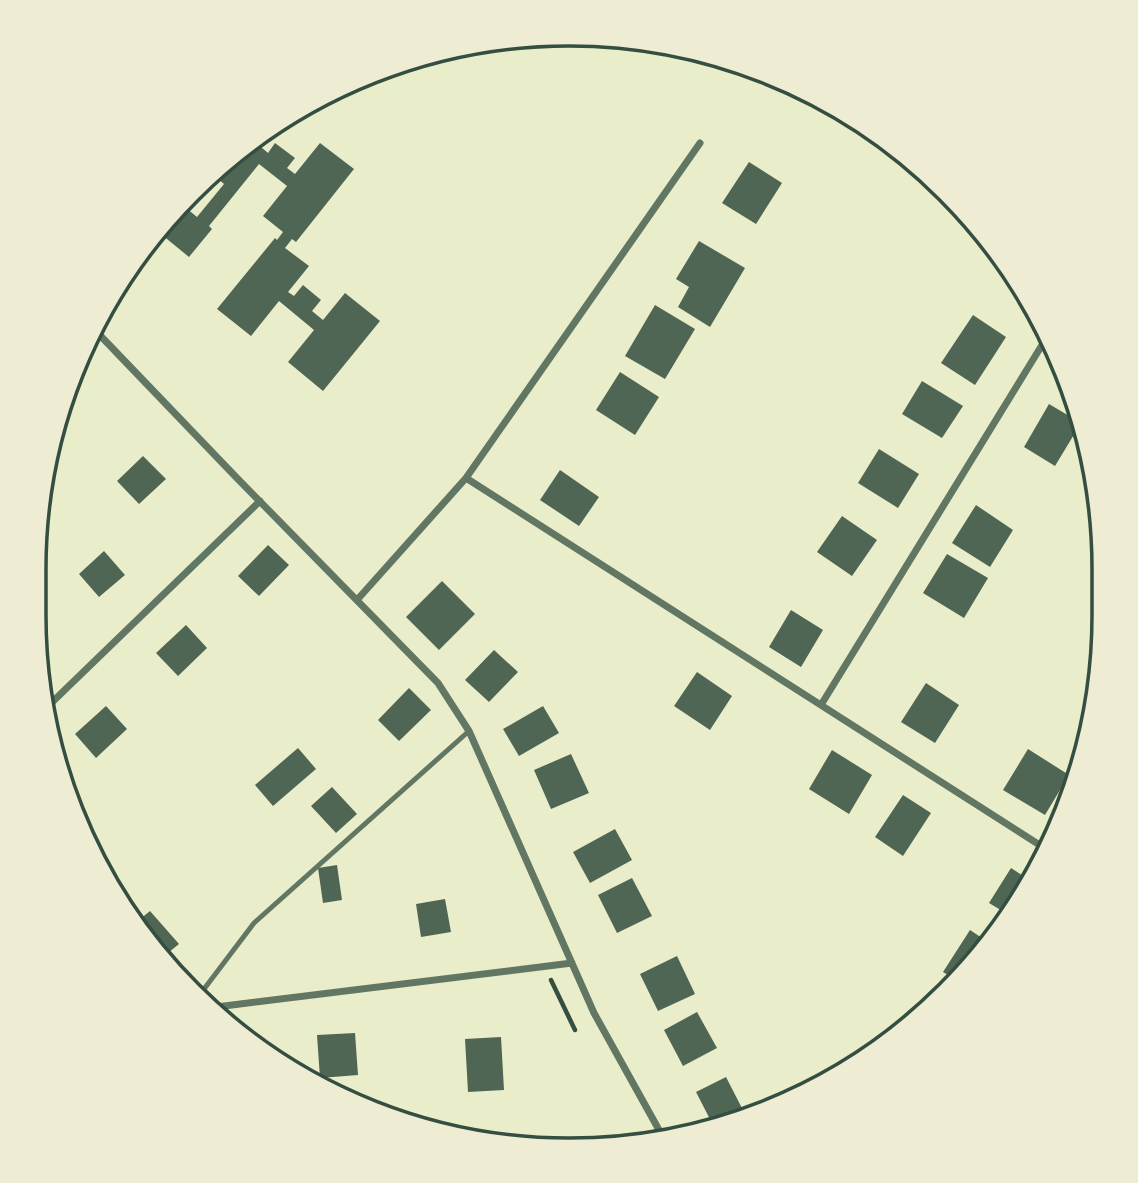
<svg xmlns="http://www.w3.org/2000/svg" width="1138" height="1183" font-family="'Source Sans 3',sans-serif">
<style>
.building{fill:#4f6655}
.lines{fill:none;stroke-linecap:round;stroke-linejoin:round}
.path{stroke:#344e41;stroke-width:4.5}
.service{stroke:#617663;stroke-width:5}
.minor{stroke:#617663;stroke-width:7}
.rim{fill:none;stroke:#344e41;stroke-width:3.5}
</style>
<rect width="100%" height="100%" fill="#e9edc9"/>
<path class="building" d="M 282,120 L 261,147 L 268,153 L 275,143 L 295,158 L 287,168 L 295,174 L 320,143 L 354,169 L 296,242 L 292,239 L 285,248 L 309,266 L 288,292 L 294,296 L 303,285 L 321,300 L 312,311 L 323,320 L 345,293 L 380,321 L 323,391 L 288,362 L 314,330 L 279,301 L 251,336 L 217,309 L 275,238 L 277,240 L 283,232 L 263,216 L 287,186 L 259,164 L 209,226 L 212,229 L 189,257 L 156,230 L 166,216 L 180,203 L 197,217 L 224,184 L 211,173 L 243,144 Z
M 749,162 L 782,183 L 756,224 L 722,203 Z
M 699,241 L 745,268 L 710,327 L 678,307 L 689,287 L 676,279 Z
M 655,305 L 695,329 L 665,379 L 625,356 Z
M 973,315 L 1006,337 L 975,385 L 941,363 Z
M 620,372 L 659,397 L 635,435 L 596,410 Z
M 922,381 L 963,406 L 942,438 L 902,414 Z
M 1049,404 L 1081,423 L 1055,466 L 1024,447 Z
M 879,449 L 919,474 L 898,508 L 858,483 Z
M 143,456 L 166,479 L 139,504 L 117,481 Z
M 560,470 L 599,497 L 579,526 L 540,500 Z
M 976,505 L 1013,530 L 990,567 L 952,543 Z
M 842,516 L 877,540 L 852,576 L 817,552 Z
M 268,545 L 289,565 L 259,596 L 238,576 Z
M 104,551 L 125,575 L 99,597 L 79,574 Z
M 947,554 L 988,578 L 964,618 L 923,593 Z
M 442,581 L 475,614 L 439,650 L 406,617 Z
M 791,610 L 823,630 L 801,667 L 769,647 Z
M 186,625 L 207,648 L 178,676 L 156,653 Z
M 494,650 L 518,672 L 489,702 L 465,680 Z
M 697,672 L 732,696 L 710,730 L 674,706 Z
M 926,683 L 959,705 L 935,743 L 901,722 Z
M 409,688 L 431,710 L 399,741 L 378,720 Z
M 106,706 L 127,729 L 96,758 L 75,734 Z
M 543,706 L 559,733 L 519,756 L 503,729 Z
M 298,748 L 316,769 L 273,806 L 255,785 Z
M 1028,749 L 1069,775 L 1045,815 L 1003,790 Z
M 832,750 L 872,775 L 849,814 L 809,789 Z
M 571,754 L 589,793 L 551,809 L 534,770 Z
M 332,787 L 357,814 L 336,833 L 311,806 Z
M 903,795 L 931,813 L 903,856 L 875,837 Z
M 615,829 L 632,860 L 590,883 L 573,852 Z
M 337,865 L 342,900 L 323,903 L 318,868 Z
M 1011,868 L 1031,881 L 1009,915 L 989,903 Z
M 632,878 L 652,916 L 617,933 L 598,895 Z
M 445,899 L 451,932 L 421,937 L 416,904 Z
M 150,911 L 179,944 L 163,957 L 134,924 Z
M 970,930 L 991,944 L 956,980 L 943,972 Z
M 677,956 L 695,994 L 658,1011 L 640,974 Z
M 697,1012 L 717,1048 L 683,1066 L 664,1030 Z
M 355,1033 L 358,1075 L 320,1078 L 317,1035 Z
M 501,1037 L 504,1090 L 468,1092 L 465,1039 Z
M 726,1077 L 746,1116 L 715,1129 L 696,1092 Z
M 592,1139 L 595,1148 L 567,1147 Z"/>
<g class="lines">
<path class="path" d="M 551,980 L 575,1030"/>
<path class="service" d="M 198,997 L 254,923 L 469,731"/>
<path class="minor" d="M 93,328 L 234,475 L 438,683 L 469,731 L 594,1013 L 664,1139
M 466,478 L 1049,851
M 357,600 L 466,478 L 700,143
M 821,705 L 1050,332
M 43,711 L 260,501
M 208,1008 L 572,963"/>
</g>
<path d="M0 0H1138V1183H0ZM569 46H569A523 523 0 0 1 1092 569V615A523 523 0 0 1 569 1138H569A523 523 0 0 1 46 615V569A523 523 0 0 1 569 46Z" fill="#eeecd3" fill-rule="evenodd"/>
<path class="rim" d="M569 46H569A523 523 0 0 1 1092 569V615A523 523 0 0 1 569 1138H569A523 523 0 0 1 46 615V569A523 523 0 0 1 569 46Z"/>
</svg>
